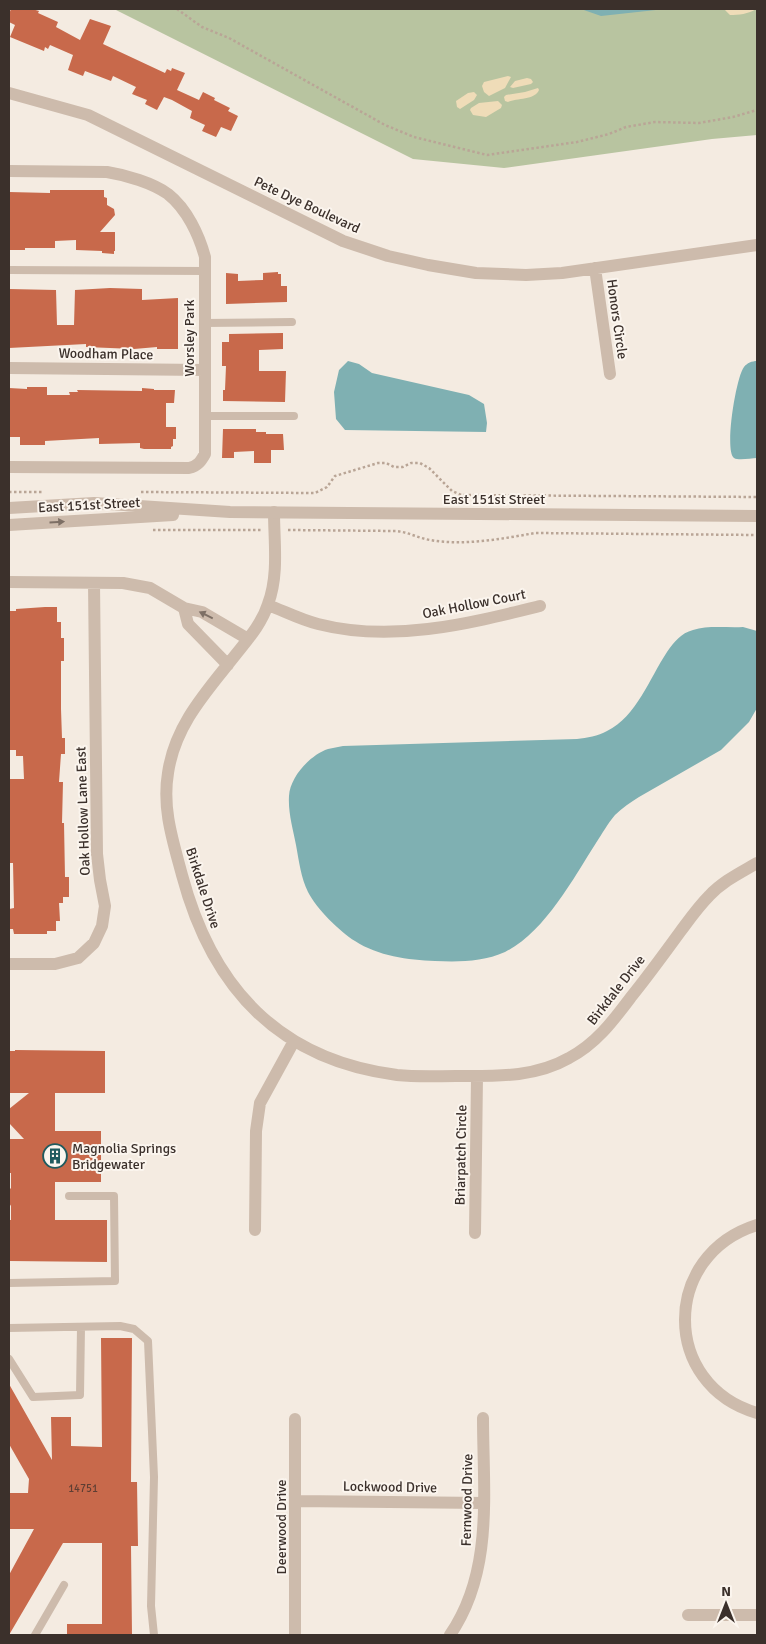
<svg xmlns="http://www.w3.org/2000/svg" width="766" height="1644" font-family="Signika,sans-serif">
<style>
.green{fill:#b8c4a0}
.sand{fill:#efdcb8}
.water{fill:#7fb0b2}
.building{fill:#c8694b}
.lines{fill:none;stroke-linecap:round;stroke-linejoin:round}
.path{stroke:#b9a596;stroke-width:2.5;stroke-dasharray:2.5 2.5;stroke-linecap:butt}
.service{stroke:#cdbbac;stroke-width:8}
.minor{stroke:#cdbbac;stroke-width:12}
.tertiary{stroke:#cdbbac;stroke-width:12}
.oneway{fill:#7d6f65}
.labels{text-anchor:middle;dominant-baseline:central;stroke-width:4;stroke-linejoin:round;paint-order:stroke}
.number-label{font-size:11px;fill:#5e3e33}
.street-label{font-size:14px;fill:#3b302b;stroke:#fbf5ee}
.poi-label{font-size:14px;fill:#3b302b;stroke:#fbf5ee;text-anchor:start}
</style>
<rect width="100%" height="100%" fill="#f4ebe1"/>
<path class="green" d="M 114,9 L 757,9 L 757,135 L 712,139 L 504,168 L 413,159 Z"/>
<path class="sand" d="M 724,9 L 756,9 C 749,14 738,15 730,15 Z
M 508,76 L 511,77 L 505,88 L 489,96 L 484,92 L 482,86 L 484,82 Z
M 527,78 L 531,79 L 533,82 L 531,84 L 513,88 L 510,87 L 515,81 Z
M 538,88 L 539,90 C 535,100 517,98 508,102 L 505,101 L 504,97 L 506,95 L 525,92 Z
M 474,92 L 477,95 L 474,100 L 460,109 L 457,107 L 456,101 L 468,93 Z
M 498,101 L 502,105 L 501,108 L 486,117 L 473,115 L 470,110 L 471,108 L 479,103 Z"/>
<path class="water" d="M 581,9 L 665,9 L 601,16 Z
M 348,361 L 359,364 L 372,373 L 469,395 L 484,404 L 487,423 L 486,432 L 345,430 L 336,419 L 334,392 L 339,370 Z
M 757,361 L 757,458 C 751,458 739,461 734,458 C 724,451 736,377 744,367 C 747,363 752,361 757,361 Z
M 743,627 L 757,631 L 757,708 L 749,722 L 721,750 L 639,797 C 631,802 622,808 615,815 C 608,823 602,834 596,843 C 573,879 544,933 505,952 C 483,962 458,962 435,961 C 408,960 378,956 355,941 C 340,932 316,908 308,892 C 301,878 299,861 296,845 C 293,829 288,813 289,796 C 290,777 310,755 328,749 C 333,748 338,747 343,746 L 577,739 C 587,738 598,736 607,731 C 637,716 649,679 667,652 C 674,642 681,633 693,630 C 708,625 727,628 743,627 Z"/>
<path class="building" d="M 11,9 L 32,9 L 39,11 L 38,13 L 58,22 L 56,27 L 80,40 L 90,19 L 111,26 L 103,44 L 165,73 L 167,69 L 171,71 L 172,68 L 185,73 L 177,90 L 199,100 L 203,92 L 215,98 L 214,100 L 230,108 L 228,111 L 238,116 L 231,131 L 221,127 L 216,137 L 202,131 L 205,125 L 190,118 L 192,111 L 172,100 L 164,97 L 157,110 L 145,104 L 147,100 L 132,94 L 136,87 L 113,76 L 111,81 L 85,71 L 83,76 L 68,70 L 73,55 L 50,45 L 48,49 L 45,47 L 44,51 L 10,37 L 15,25 L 9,22 L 9,14 Z
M 50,190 L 104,190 L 104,197 L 107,198 L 107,205 L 114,209 L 115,215 L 100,232 L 115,232 L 115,251 L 114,251 L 114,254 L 102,253 L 102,251 L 76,250 L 76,240 L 55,241 L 55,248 L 25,248 L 25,250 L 9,250 L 9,192 L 50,193 Z
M 278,272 L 278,274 L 281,274 L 281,286 L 287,286 L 287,302 L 226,304 L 226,273 L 238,274 L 238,281 L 263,280 L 263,273 Z
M 110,288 L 142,289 L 142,300 L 178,298 L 178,349 L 157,349 L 157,347 L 134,349 L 86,347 L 86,344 L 9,348 L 9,289 L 56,290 L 57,325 L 74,325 L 75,290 Z
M 283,333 L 283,349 L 259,350 L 259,371 L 286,371 L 285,402 L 223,401 L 223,390 L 225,390 L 226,366 L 222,366 L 222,342 L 229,342 L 229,334 Z
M 27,387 L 47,387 L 47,395 L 70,395 L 69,392 L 78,392 L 77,390 L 142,391 L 142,388 L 154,389 L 154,390 L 175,390 L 174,403 L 166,403 L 166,427 L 176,427 L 176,439 L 173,439 L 173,446 L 171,447 L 171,449 L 144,449 L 140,448 L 140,443 L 99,444 L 99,438 L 45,441 L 45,445 L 20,445 L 20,437 L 9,437 L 9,388 L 27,389 Z
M 223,429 L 256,429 L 256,432 L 266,432 L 266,434 L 283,434 L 284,450 L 271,450 L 271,463 L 254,463 L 254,451 L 234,452 L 234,458 L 222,458 Z
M 45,607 L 57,607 L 57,622 L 61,622 L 61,638 L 64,638 L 64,661 L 61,661 L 61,709 L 62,738 L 65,738 L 65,754 L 61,754 L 59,782 L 63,782 L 62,823 L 64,823 L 65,877 L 69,877 L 69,897 L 63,897 L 63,903 L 59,903 L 60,921 L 56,921 L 56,931 L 47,931 L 47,934 L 14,934 L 13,929 L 9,929 L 9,909 L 14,908 L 13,863 L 9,863 L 9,779 L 24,779 L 23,756 L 16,756 L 16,750 L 9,750 L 9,611 L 16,611 L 16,609 Z
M 15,1050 L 105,1051 L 105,1093 L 55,1093 L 55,1131 L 101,1131 L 101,1182 L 55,1182 L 55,1220 L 107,1220 L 107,1262 L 9,1261 L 9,1220 L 11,1220 L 11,1206 L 9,1203 L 9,1190 L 11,1188 L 11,1173 L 9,1173 L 9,1139 L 24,1139 L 9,1123 L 9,1109 L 29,1093 L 9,1093 L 9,1051 L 15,1051 Z
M 101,1338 L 132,1338 L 131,1482 L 137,1482 L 138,1546 L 131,1546 L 132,1635 L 67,1635 L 67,1624 L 102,1624 L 102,1543 L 63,1543 L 9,1635 L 9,1575 L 34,1529 L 9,1529 L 9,1493 L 28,1493 L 29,1479 L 9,1444 L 9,1384 L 52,1460 L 51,1417 L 71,1417 L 71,1446 L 102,1447 Z"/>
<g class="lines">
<path class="path" d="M 177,9 L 202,27 L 229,38 L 385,125 L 414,137 L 487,155 L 577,142 L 609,134 L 626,127 L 655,122 L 699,123 L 733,117 L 757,110
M 9,492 L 43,492
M 141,492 L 315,493 L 327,487 L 335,476 L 378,463 L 386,463 L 394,467 L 403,467 L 411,463 L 420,463 L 429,468 L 452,491 L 461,495 L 757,497
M 153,530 L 262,530
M 288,530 L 396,531 C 408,532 418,538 430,540 C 464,546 501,539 535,533 L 757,535"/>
<path class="service" d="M 9,270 L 205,271
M 204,323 L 292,322
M 204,416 L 294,416
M 9,1283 L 115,1281 L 114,1196 L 69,1196
M 9,1328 L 120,1326 L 134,1329 L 148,1341 L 154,1477 L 151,1606 L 154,1635
M 9,1359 L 33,1397 L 80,1395 L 81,1327
M 35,1635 L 64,1585"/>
<path class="minor" d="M 9,93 L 88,115 L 343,241 L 388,256 L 428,265 L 476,273 L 526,275 L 562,273 L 757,245
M 9,171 L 107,172 C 126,175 153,183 168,194 C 187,209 199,235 205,257 L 205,454 C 201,461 198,466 189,468 L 9,467
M 595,268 L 610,374
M 9,368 L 204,370
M 274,512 C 274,542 279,575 268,604 C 262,623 249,638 237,653 C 208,690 175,724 168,773 C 162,809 173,841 182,875 C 212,988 279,1060 397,1075 C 417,1077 436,1076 456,1076 C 495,1076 534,1078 569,1058 C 596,1044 613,1021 631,997 C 648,976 664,954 680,932 C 689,920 698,907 709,896 C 723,881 740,873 757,863
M 9,582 L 123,583 L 150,588 L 184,608
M 268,605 C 284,611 301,620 318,624 C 392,643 467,624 540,606
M 228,665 L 188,624 L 184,608 L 202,612 L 248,639
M 9,964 L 55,964 L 78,958 L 94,943 L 102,926 L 105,906 L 100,880 L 97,854 L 94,583
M 757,1225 C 661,1255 661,1385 757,1413
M 255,1230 L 256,1131 L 260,1103 L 294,1041
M 475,1233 L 477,1076
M 296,1501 L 483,1503
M 688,1615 L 757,1615
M 295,1635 L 295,1419
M 450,1635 C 494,1571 483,1492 483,1418"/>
<path class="tertiary" d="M 9,508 L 94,503 L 230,512 L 757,516
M 9,525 L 173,515"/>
</g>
<defs><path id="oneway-solid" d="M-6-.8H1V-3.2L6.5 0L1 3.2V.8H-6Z" transform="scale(1.25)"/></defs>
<g class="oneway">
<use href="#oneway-solid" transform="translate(57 522) rotate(-3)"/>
<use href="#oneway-solid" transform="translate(206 615) rotate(-154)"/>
</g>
<defs>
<g id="building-ring" transform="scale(1.25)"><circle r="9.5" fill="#fbf5ee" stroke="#1f5a5e" stroke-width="1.5"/><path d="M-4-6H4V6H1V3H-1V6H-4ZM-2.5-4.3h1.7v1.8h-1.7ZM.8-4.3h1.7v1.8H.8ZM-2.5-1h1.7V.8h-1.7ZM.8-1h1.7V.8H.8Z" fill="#1f5a5e"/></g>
</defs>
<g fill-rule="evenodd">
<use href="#building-ring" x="55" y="1156"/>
</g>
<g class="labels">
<g class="number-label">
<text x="83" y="1488">14751</text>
</g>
<g class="street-label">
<text transform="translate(307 205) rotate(25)">Pete Dye Boulevard</text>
<text transform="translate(617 319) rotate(82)">Honors Circle</text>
<text transform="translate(189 338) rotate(-90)">Worsley Park</text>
<text transform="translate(106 354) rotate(1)">Woodham Place</text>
<text x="494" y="499">East 151st Street</text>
<text transform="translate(89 505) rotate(-3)">East 151st Street</text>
<text transform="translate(474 604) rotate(-11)">Oak Hollow Court</text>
<text transform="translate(83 811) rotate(-92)">Oak Hollow Lane East</text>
<text transform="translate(203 888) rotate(72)">Birkdale Drive</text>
<text transform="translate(616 990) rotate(-52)">Birkdale Drive</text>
<text transform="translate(461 1155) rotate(-89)">Briarpatch Circle</text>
<text transform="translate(390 1487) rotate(1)">Lockwood Drive</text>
<text transform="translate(467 1500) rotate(-89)">Fernwood Drive</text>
<text transform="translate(281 1527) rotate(-90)">Deerwood Drive</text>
</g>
<g class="poi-label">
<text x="72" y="1148">Magnolia Springs<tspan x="72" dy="16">Bridgewater</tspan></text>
</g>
</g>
<rect width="766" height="1644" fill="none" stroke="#3b302b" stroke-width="20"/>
<g transform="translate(726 1604)" stroke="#fbf5ee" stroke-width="4" paint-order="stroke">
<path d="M0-4L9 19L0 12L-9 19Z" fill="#3b302b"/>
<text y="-8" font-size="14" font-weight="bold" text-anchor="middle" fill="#3b302b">N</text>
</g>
</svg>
